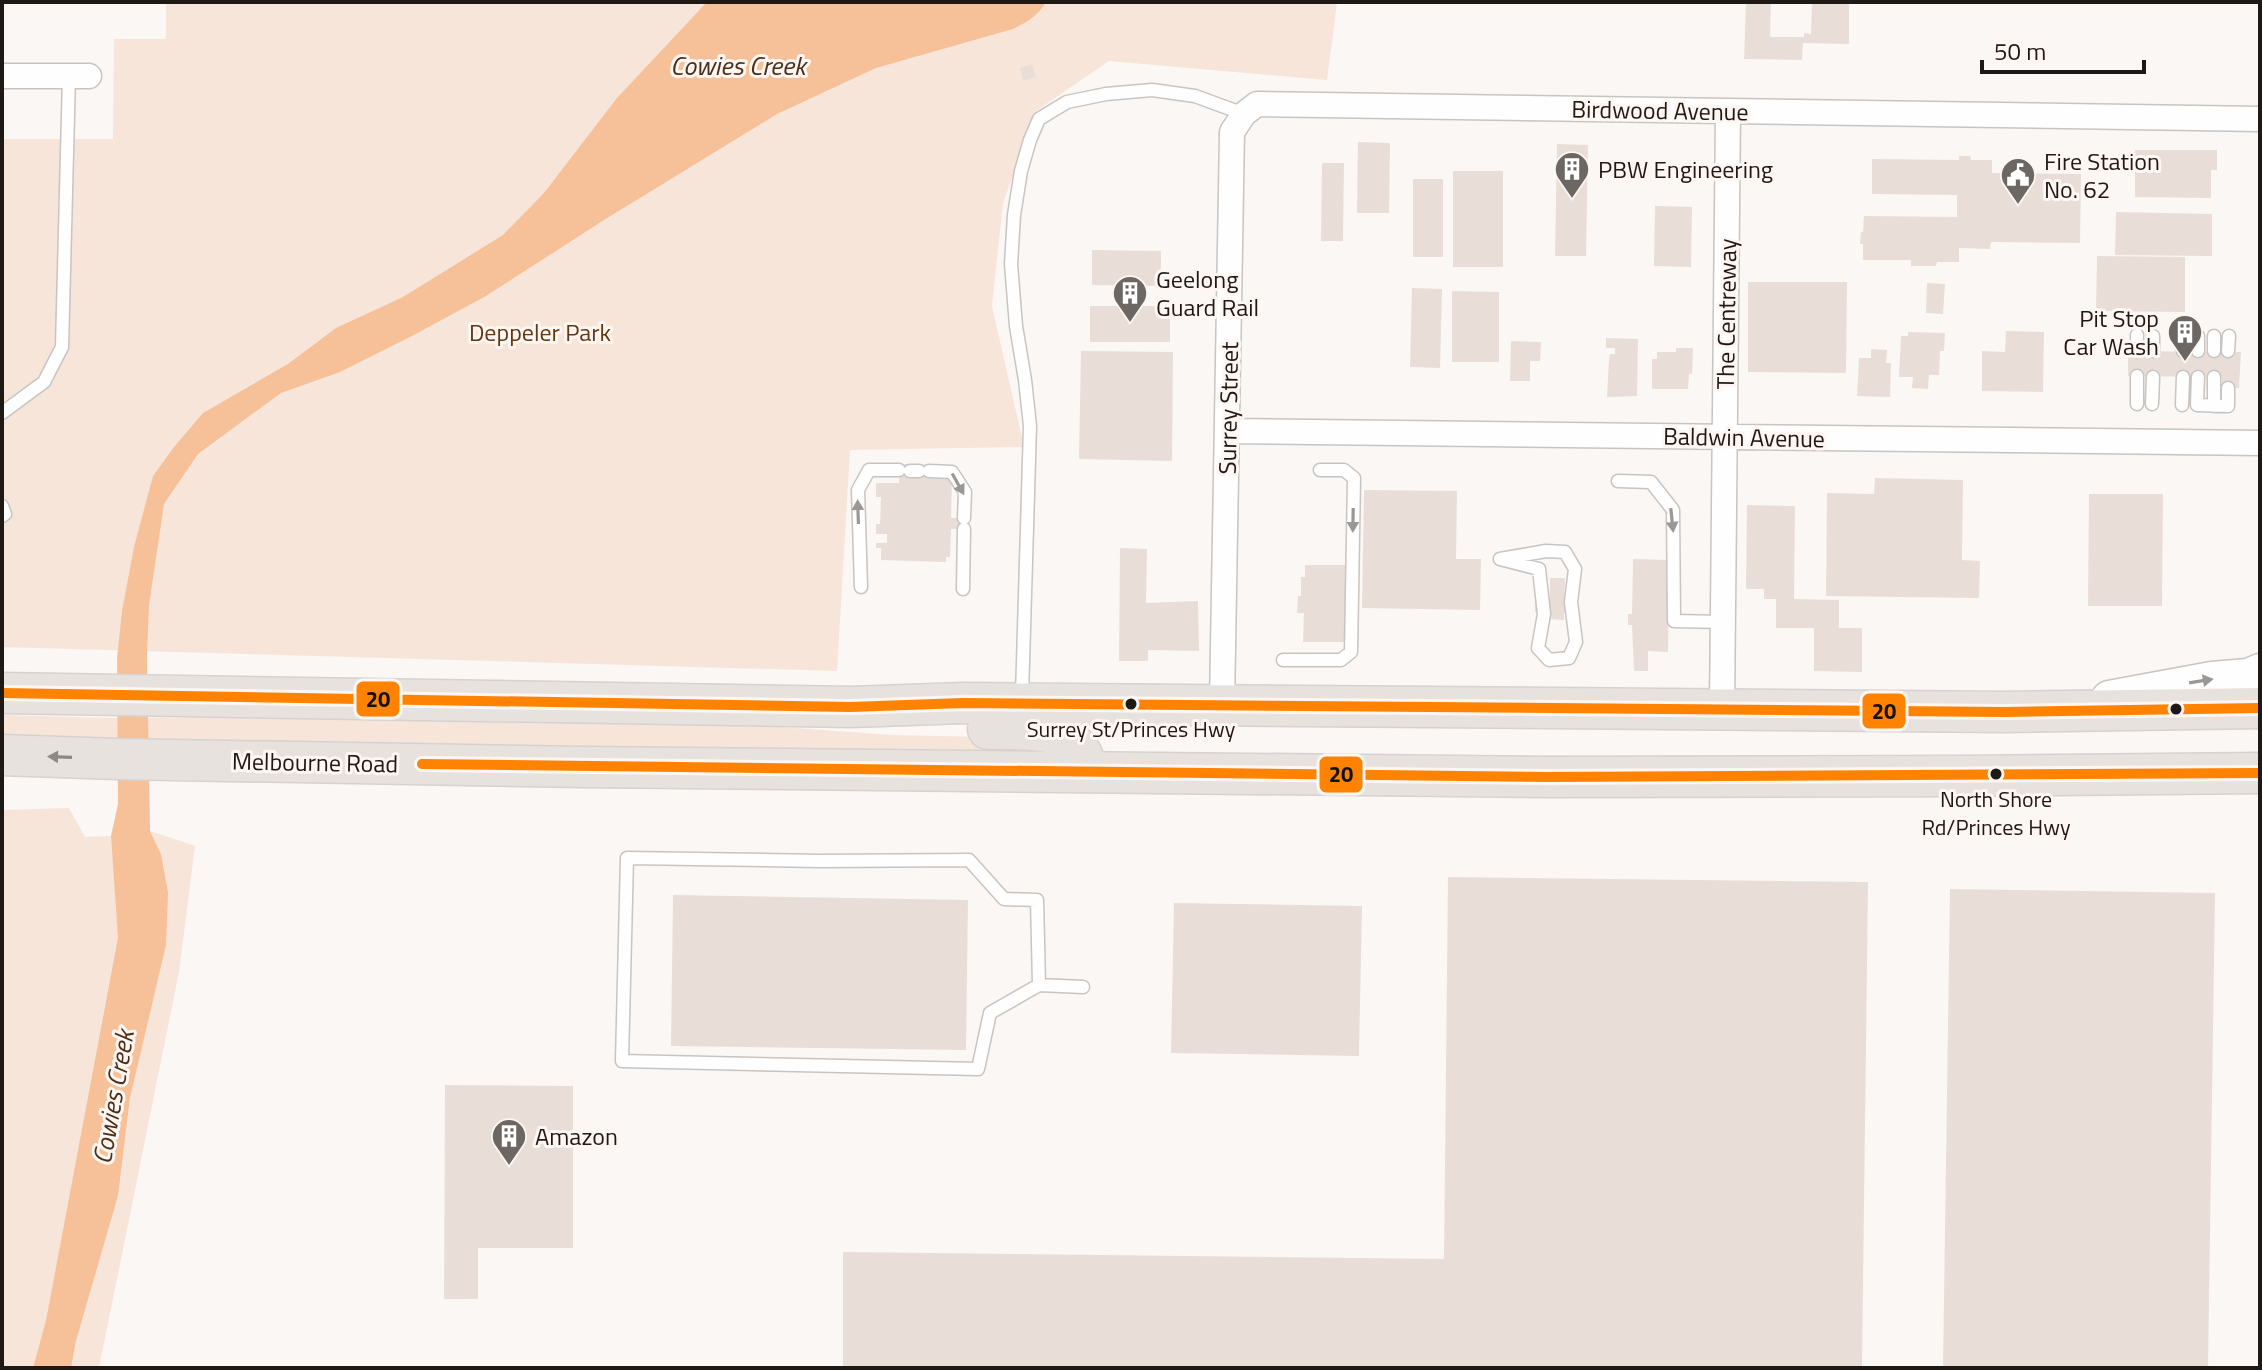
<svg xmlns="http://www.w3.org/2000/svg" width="2262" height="1370" font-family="'Titillium Web',sans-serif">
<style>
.green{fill:#f7e5d9}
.water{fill:#f6c099}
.building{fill:#e8ded7}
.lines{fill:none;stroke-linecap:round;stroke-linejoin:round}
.service-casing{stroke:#c8c4c1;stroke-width:15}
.minor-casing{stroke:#c8c4c1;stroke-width:27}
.secondary-casing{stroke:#c8c4c1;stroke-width:37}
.trunk-casing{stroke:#d5d2d1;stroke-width:43}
.service{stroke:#fefefe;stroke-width:12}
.minor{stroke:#fefefe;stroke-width:24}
.secondary{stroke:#fefefe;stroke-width:34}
.trunk{stroke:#e8e2de;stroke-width:40}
.bus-1-casing{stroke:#fdf6f2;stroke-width:16}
.bus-1{stroke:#ff8200;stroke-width:10}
.oneway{fill:#9a9795}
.oneway2{fill:#8e8884}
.bus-dot{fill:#1f1915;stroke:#fdf6f2;stroke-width:3}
.labels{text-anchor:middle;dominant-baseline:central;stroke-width:6;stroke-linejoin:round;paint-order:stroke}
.bus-label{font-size:22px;fill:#1f1915;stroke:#fdf6f2}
.street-label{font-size:24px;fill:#1f1915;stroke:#fdf6f2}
.poi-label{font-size:24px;fill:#1f1915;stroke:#fdf6f2;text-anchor:start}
.park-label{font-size:24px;fill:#66360c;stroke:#fdf6f2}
.water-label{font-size:26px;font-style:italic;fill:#4c2d16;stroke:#fdf6f2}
.line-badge{stroke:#fdf6f2;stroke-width:3}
.pale-badge-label{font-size:22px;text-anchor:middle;font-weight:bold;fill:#111}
</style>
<rect width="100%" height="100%" fill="#faf7f5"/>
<path class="green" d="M 166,2 L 1337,2 L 1327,80 L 1109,61 L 1036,111 L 1003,203 L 992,306 L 1024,447 L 850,450 L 837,671 L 2,647 L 2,139 L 113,139 L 114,39 L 166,39 Z
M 2,715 L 112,718 L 298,717 L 739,724 L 893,735 L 1029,738 L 1062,754 L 2,741 Z
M 69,808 L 85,837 L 111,836 L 119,938 L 46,1320 L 33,1368 L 2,1368 L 2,810 Z
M 150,831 L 195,846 L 179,972 L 99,1368 L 71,1368 L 76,1341 L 118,1196 L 161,854 Z"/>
<path class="water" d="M 707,2 L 1046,2 C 1038,16 1027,22 1013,29 L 876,68 L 777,114 L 604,220 L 486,296 L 412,336 L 340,372 L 281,393 L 198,454 L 164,504 L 149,605 L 147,654 L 150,831 L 161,854 L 168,893 L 166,945 L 130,1098 L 118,1196 L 76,1341 L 71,1368 L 33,1368 L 46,1320 L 118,938 L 111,836 L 118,804 L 117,658 L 122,611 L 134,547 L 153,476 L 174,447 L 203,413 L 288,364 L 336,328 L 403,297 L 503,235 L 544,193 L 617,98 Z"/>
<path class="building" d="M 1746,2 L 1771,2 L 1770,37 L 1804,37 L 1804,33 L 1811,34 L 1812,2 L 1849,2 L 1849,44 L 1803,43 L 1802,60 L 1744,59 Z
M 1032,64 L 1036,77 L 1023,81 L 1020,68 Z
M 1358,142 L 1390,143 L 1389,213 L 1357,213 Z
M 1557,144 L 1588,145 L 1586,256 L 1555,256 Z
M 2135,150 L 2217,150 L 2217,170 L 2211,170 L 2211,198 L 2135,197 Z
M 1959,156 L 1970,156 L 1971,160 L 1992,160 L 1992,173 L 2081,174 L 2080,243 L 1991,242 L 1990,249 L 1959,248 L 1959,262 L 1937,262 L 1936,266 L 1911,266 L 1911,260 L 1863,260 L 1863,244 L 1860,244 L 1861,232 L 1863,232 L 1864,216 L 1957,217 L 1957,195 L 1872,194 L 1872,159 L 1959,160 Z
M 1322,163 L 1344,163 L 1343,241 L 1321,241 Z
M 1453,171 L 1503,171 L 1503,267 L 1453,267 Z
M 1413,179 L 1443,179 L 1443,257 L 1413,257 Z
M 1655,206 L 1692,207 L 1691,267 L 1654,266 Z
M 2116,212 L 2212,214 L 2212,256 L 2115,255 Z
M 1092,250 L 1161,251 L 1161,286 L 1092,285 Z
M 2097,256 L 2185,257 L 2185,312 L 2096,311 Z
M 1748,282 L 1847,282 L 1846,373 L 1748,372 Z
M 1927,283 L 1945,284 L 1943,314 L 1926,313 Z
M 1412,288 L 1442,289 L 1440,368 L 1410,367 Z
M 1452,291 L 1499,292 L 1499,362 L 1452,362 Z
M 1090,306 L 1170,306 L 1170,342 L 1090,342 Z
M 2006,331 L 2044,332 L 2043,392 L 1982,391 L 1982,351 L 2005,352 Z
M 1908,332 L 1945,333 L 1944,351 L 1940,351 L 1939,375 L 1929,375 L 1928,389 L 1912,388 L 1913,377 L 1899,377 L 1901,336 L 1908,336 Z
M 1606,338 L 1638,339 L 1637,396 L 1607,397 L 1609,360 L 1610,354 L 1615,354 L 1615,348 L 1606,348 Z
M 1511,341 L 1541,342 L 1540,361 L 1530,361 L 1530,381 L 1510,381 Z
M 1676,348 L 1693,348 L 1692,374 L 1689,374 L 1688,389 L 1652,389 L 1652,359 L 1657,359 L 1657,352 L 1676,352 Z
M 1871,349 L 1887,350 L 1886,363 L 1891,363 L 1890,397 L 1857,396 L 1859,358 L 1871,358 Z
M 1081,351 L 1173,352 L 1172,461 L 1079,459 Z
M 2128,351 L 2241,352 L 2239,388 L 2222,388 L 2222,377 L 2128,376 Z
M 900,464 L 910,464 L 910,476 L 919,476 L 919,464 L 929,465 L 929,476 L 952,477 L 951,518 L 965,518 L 965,529 L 951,529 L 950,557 L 946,557 L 946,562 L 881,560 L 881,548 L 876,548 L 876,543 L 887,543 L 887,534 L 876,534 L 876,524 L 880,524 L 881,497 L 876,497 L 876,483 L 899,483 Z
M 1875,478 L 1963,480 L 1962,560 L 1980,561 L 1979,598 L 1826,596 L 1827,493 L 1874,494 Z
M 1364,490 L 1457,491 L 1456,559 L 1481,559 L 1480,610 L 1362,608 Z
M 2089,494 L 2163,494 L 2162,606 L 2088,606 Z
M 1747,505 L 1795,506 L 1794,599 L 1839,600 L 1839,628 L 1862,628 L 1862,672 L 1814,671 L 1814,628 L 1776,628 L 1776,599 L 1764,599 L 1764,589 L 1746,589 Z
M 1120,548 L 1147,549 L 1146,603 L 1198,601 L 1199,651 L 1148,650 L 1148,661 L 1119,661 Z
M 1633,559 L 1669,560 L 1668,652 L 1648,651 L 1648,671 L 1634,671 L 1632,625 L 1628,625 L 1628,614 L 1632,614 Z
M 1305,565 L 1346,565 L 1346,642 L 1303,642 L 1304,613 L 1297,613 L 1298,596 L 1301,596 L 1301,577 L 1305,577 Z
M 1550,578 L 1565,578 L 1564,600 L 1578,600 L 1578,613 L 1564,613 L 1564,620 L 1549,619 L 1549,613 L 1535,612 L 1535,600 L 1550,600 Z
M 1448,877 L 1868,882 L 1862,1368 L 843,1368 L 843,1252 L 1444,1259 Z
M 1950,889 L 2215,893 L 2208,1368 L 1943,1368 Z
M 673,895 L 968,900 L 966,1050 L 671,1046 Z
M 1174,903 L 1362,906 L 1359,1056 L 1171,1053 Z
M 445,1085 L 573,1086 L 573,1248 L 478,1248 L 478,1299 L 444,1299 Z"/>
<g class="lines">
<g class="service-casing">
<path id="service" d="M 2137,351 L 2137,335
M 2153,351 L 2153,336
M 2183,351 L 2183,336
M 2198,351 L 2198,336
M 2214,351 L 2214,336
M 2228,351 L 2229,336
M 2137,376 L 2137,404
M 2198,377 L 2197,405 L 2228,406 L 2228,388
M 2152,404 L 2153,377
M 2182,405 L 2183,377
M 2214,406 L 2214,377
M 2,413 L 44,382 L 62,347 L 69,76
M 910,471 L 919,471
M 929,471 L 952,472 L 965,492 L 964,518
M 1618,481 L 1651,482 L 1673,510 L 1674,621 L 1723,622
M 2,506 L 5,514 L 2,516
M 1546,551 L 1565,552 L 1575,569 L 1571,602 L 1576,642 L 1569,658 L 1549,660 L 1538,648 L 1544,614 L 1539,569 L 1500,559 Z
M 861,587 L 858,490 L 869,470 L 899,470
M 963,589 L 964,529
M 1283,660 L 1341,660 L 1351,652 L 1354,478 L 1344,470 L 1320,470
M 1022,696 L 1030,426 L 1025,380 L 1016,326 L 1011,264 L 1014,215 L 1021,171 L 1030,140 L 1039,119 L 1067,102 L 1106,94 L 1152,90 L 1195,96 L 1244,114
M 627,858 L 821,861 L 969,860 L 1004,899 L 1037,900 L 1039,985 L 990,1013 L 978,1069 L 622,1061 Z
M 1039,985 L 1083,987"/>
</g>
<g class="minor-casing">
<path id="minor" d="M 2,76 L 89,76
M 1228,431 L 2260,443
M 1222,705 L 1232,132 L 1244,114 L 1257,104 L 2260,119
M 1722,709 L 1728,111"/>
</g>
<g class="secondary-casing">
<path id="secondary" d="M 2109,698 L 2212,679 L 2248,676 L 2260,671"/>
</g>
<g class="trunk-casing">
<path id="trunk" d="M 2,693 L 851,707 L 963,703 L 2006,712 L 2260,708
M 988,729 C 1017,730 1063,724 1081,753 C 1084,758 1086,766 1088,771
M 2,755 L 117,759 L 584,767 L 1548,777 L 1964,776 L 2260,773"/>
</g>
<use href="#service" class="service"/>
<use href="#minor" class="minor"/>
<use href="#secondary" class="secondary"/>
<use href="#trunk" class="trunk"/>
<g class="bus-1-casing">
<path id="bus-1" d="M 2,693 L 851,707 L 963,703 L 2006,712 L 2260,708
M 422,764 L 1548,777 L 2260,773"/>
</g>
<use href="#bus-1" class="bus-1"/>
</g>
<defs><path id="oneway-solid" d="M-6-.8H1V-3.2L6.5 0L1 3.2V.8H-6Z" transform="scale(2)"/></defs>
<g class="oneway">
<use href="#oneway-solid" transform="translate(958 484) rotate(61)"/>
<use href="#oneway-solid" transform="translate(858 512) rotate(-92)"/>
<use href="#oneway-solid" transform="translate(1353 520) rotate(91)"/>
<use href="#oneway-solid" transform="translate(1672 520) rotate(84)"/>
<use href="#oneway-solid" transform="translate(2201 681) rotate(-9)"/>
</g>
<use class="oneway2" href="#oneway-solid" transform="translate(60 757) rotate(-178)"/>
<defs>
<g id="building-pin" transform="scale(1.8)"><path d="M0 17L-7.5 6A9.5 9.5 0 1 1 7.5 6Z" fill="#6c6763" stroke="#fdf6f2"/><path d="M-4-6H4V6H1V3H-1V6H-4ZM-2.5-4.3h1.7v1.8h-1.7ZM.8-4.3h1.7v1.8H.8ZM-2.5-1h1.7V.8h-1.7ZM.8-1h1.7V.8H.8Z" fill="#fff"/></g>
<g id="civic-pin" transform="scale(1.8)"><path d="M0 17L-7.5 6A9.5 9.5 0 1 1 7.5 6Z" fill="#6c6763" stroke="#fdf6f2"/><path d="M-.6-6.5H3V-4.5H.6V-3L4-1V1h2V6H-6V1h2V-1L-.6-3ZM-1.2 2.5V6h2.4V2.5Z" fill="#fff"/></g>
</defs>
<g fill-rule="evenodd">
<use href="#building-pin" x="1572" y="169"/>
<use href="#civic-pin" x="2018" y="175"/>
<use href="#building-pin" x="1130" y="293"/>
<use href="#building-pin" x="2185" y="332"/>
<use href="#building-pin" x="509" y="1136"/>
</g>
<g class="bus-dot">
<circle cx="1131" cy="704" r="7"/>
<circle cx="2176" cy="709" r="7"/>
<circle cx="1996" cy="774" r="7"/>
</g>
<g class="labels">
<g class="bus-label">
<text x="1131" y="729">Surrey St/Princes Hwy</text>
<text x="1996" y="799">North Shore<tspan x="1996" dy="28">Rd/Princes Hwy</tspan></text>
</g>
<g class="street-label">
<text transform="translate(1660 110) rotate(1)">Birdwood Avenue</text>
<text transform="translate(1726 314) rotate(-89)">The Centreway</text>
<text transform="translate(1228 408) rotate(-89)">Surrey Street</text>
<text transform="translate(1744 437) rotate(1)">Baldwin Avenue</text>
<text transform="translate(315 762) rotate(1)">Melbourne Road</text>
</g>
<g class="poi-label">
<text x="2044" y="161">Fire Station<tspan x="2044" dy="28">No. 62</tspan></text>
<text x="1598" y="169">PBW Engineering</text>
<text x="1156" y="279">Geelong<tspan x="1156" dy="28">Guard Rail</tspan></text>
<text x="2159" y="318" text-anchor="end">Pit Stop<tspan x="2159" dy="28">Car Wash</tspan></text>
<text x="535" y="1136">Amazon</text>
</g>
<g class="park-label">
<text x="540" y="332">Deppeler Park</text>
</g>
<g class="water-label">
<text x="738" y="65">Cowies Creek</text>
<text transform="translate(113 1097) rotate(-80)">Cowies Creek</text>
</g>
</g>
<g class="line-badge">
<rect x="355" y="680" width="46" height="38" rx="8" fill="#ff8200"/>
<rect x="1861" y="692" width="46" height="38" rx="8" fill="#ff8200"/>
<rect x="1318" y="755" width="46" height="39" rx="8" fill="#ff8200"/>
</g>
<g class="pale-badge-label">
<text x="378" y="707">20</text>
<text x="1884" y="719">20</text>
<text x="1341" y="782">20</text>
</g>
<rect width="2262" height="1370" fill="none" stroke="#1f1915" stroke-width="8"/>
<path d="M1982 60v12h162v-12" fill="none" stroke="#1f1915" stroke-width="4"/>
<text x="1994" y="60" font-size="24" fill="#1f1915" stroke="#fdf6f2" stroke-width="6" paint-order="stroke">50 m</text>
</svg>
